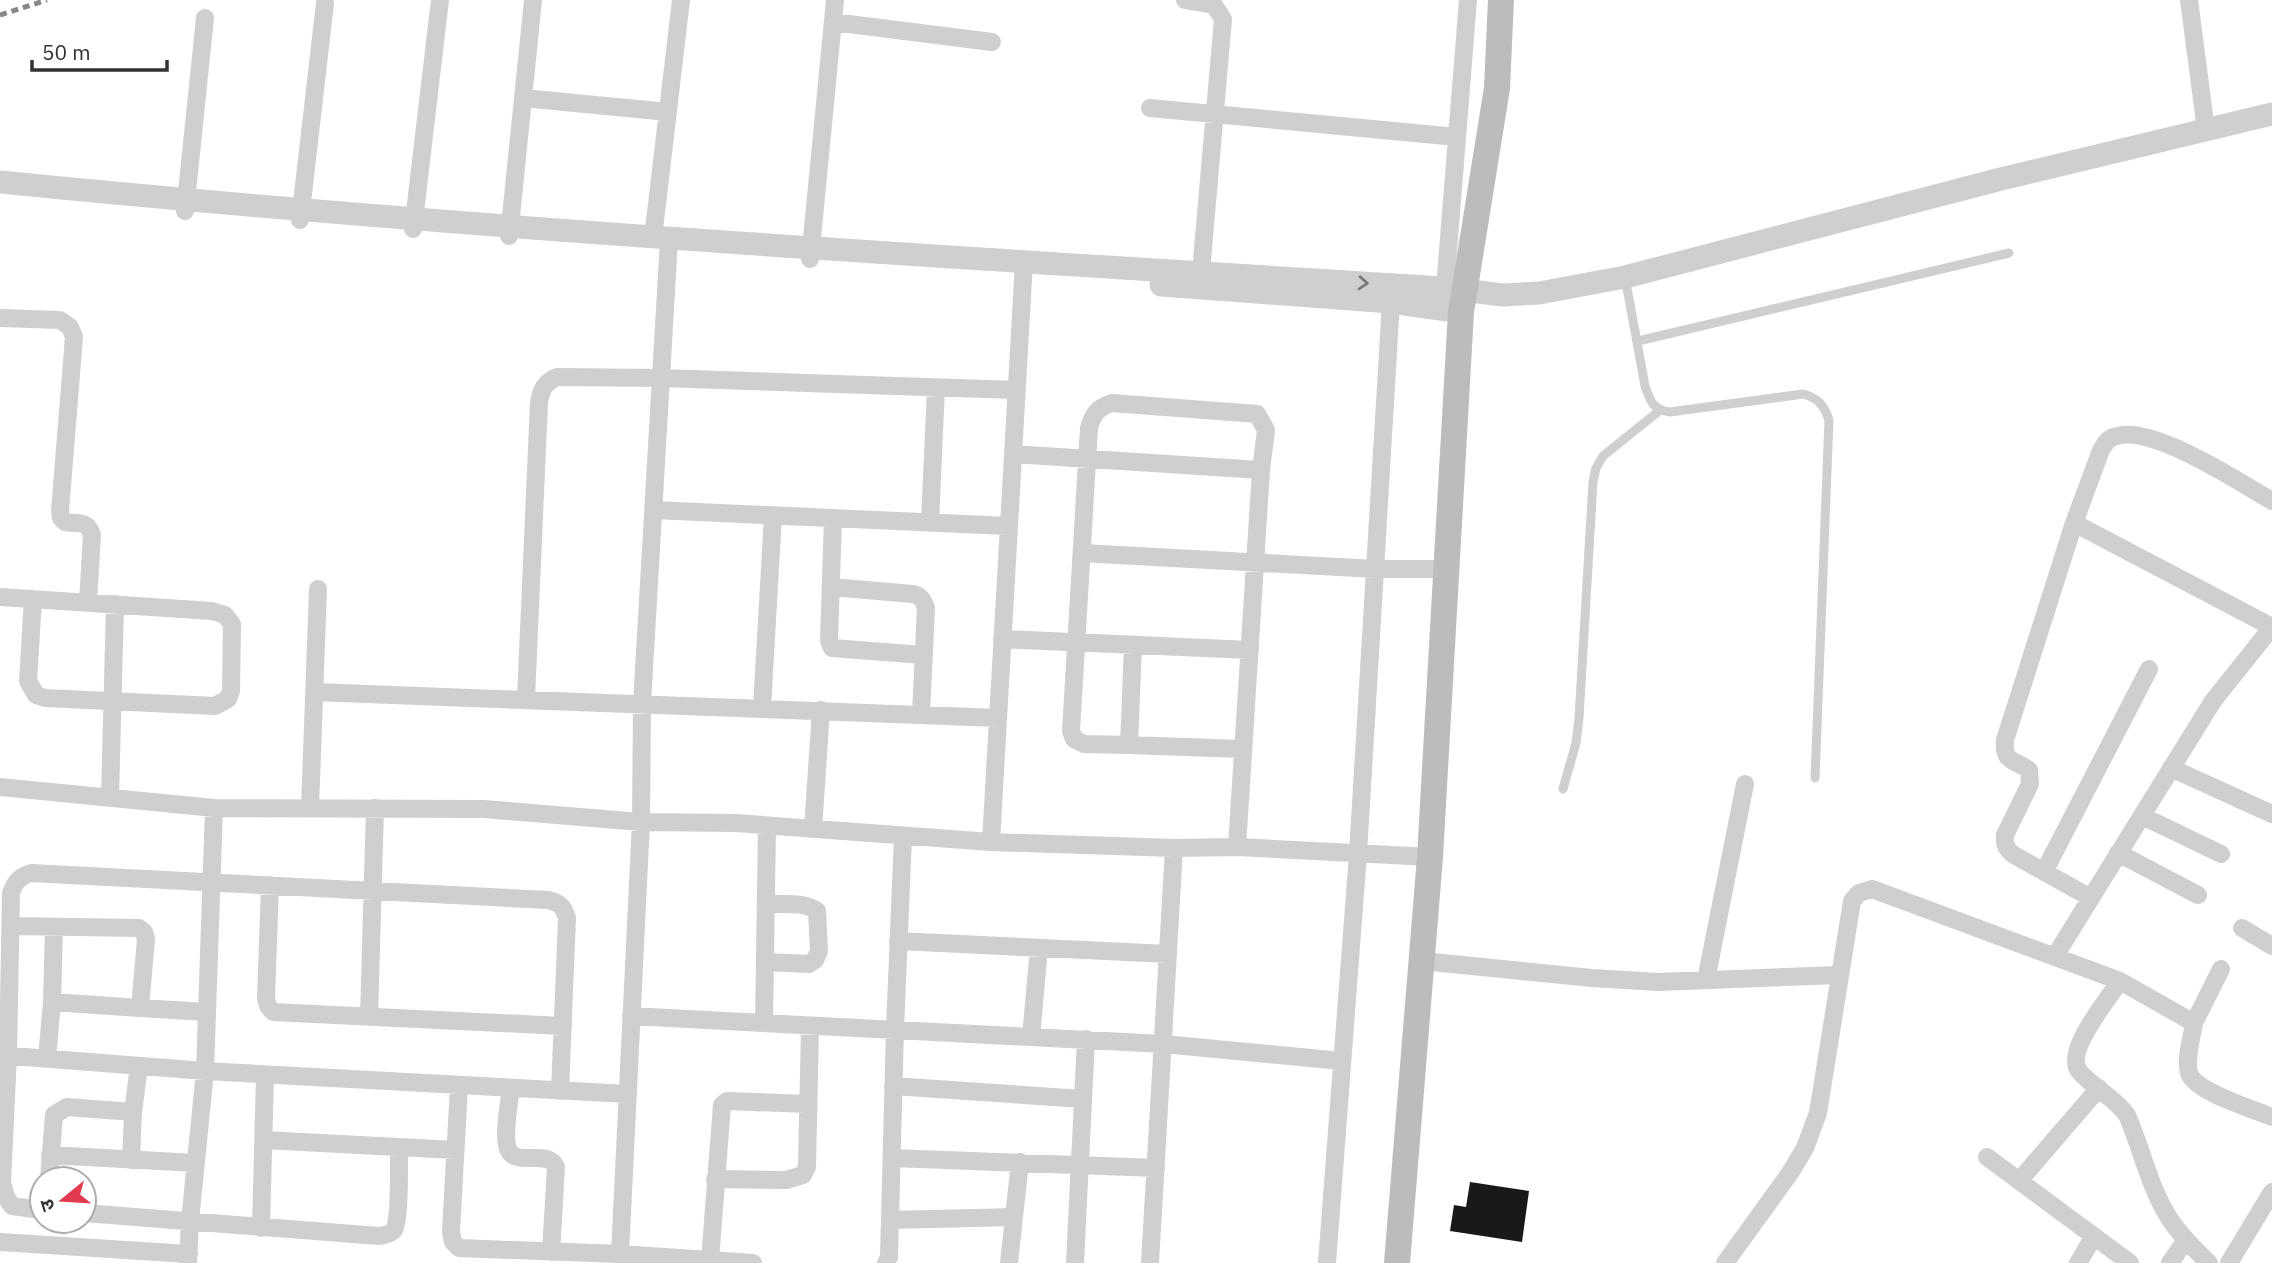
<svg xmlns="http://www.w3.org/2000/svg" width="2272" height="1263" font-family="'IBM Plex Sans','Noto Sans Devanagari',sans-serif">
<style>
.building{fill:#191919}
.lines{fill:none;stroke-linecap:round;stroke-linejoin:round}
.service{stroke:#cfcfcf;stroke-width:9}
.minor{stroke:#cfcfcf;stroke-width:18}
.tertiary{stroke:#cfcfcf;stroke-width:23}
.secondary{stroke:#bcbcbc;stroke-width:26}
.rail{stroke:#878787;stroke-width:5;stroke-dasharray:7 5;stroke-linecap:butt}
.oneway{stroke:#797979}
</style>
<rect width="100%" height="100%" fill="#fff"/>
<path class="building" d="M 1470,1182 L 1529,1191 L 1522,1242 L 1450,1231 L 1454,1205 L 1466,1207 Z"/>
<g class="lines">
<path class="service" d="M 1625,277 L 1645,386 C 1650,401 1653,410 1670,412 L 1803,394 C 1818,398 1824,405 1829,420 L 1815,778
M 1638,341 L 2009,253
M 1563,789 L 1576,743 L 1579,718 L 1593,482 L 1596,468 L 1603,456 L 1659,411"/>
<path class="minor" d="M 1185,0 L 1214,5 L 1223,19 L 1200,283
M 2189,0 L 2206,130
M 833,22 L 992,42
M 523,98 L 668,112
M 1150,108 L 1457,137
M 185,211 L 205,18
M 300,220 L 325,3
M 413,229 L 440,0
M 509,236 L 533,0
M 653,238 L 681,0
M 669,240 L 642,703 L 641,822 L 620,1254 L 753,1263
M 810,259 L 835,0
M 1445,288 L 1468,0
M 0,318 L 60,320 L 70,327 L 74,337 L 60,511 L 61,518 L 65,522 C 78,525 87,519 92,535 L 88,602
M 1013,454 L 1261,470
M 654,510 L 1008,526
M 833,518 L 829,641 L 832,648 L 923,655
M 930,522 L 936,388
M 2074,523 L 2272,627
M 1082,553 L 1375,569 L 1447,569
M 831,587 L 913,594 C 921,596 923,600 926,608 L 921,714
M 0,597 L 212,611 L 225,615 L 232,624 L 231,691 L 228,699 L 215,706 L 45,698 L 36,695 L 28,681 L 33,599
M 1002,639 L 1250,650
M 1133,645 L 1129,745 L 1243,749
M 314,692 L 998,718
M 526,698 L 539,403 C 541,390 544,383 557,377 L 661,378 L 1016,390
M 762,708 L 773,515
M 1129,745 L 1084,744 L 1074,739 L 1071,731 L 1089,428 C 1093,414 1097,408 1112,403 L 1257,414 L 1266,430 L 1261,470 L 1237,847
M 2171,768 L 2272,814
M 0,787 L 214,808 L 484,809 L 641,822 L 736,823 L 991,842 L 1174,848 L 1237,847 L 1430,857
M 110,798 L 115,604
M 310,808 L 318,589
M 2142,816 L 2221,854
M 813,829 L 821,710
M 991,842 L 1024,262
M 2118,853 L 2198,895
M 2044,872 L 2149,669
M 270,885 L 266,998 L 268,1006 L 273,1012 L 563,1026
M 2091,898 L 2014,855 C 2006,849 2004,845 2005,835 L 2030,784 L 2029,770 C 2014,759 2003,763 2005,740 L 2074,523 L 2101,450 C 2106,442 2108,438 2117,436 C 2153,425 2239,482 2272,501
M 11,926 L 139,928 L 144,932 L 146,939 L 140,1008 L 207,1012
M 2242,928 L 2272,946
M 898,941 L 1168,954
M 2055,956 L 2213,701 L 2272,627
M 1422,961 L 1592,978 L 1658,982 L 1839,975
M 765,962 L 809,964 L 815,960 L 819,951 L 817,911 C 804,901 782,905 766,904
M 1706,980 L 1745,784
M 2120,981 L 2194,1023 C 2192,1038 2185,1058 2189,1073 C 2195,1092 2253,1109 2272,1117
M 52,1002 L 54,927
M 631,1016 L 1163,1044 L 1342,1061
M 369,1017 L 375,808
M 764,1023 L 767,826
M 2194,1023 L 2221,969
M 1031,1037 L 1039,948
M 0,1055 L 205,1071 L 627,1094
M 47,1058 L 52,1002 L 140,1008
M 459,1086 L 451,1232 L 453,1242 L 459,1248 L 620,1254
M 893,1086 L 1083,1099
M 511,1088 C 509,1103 503,1136 508,1149 C 516,1168 547,1148 556,1167 L 551,1252
M 264,1140 L 455,1150
M 50,1155 L 195,1163
M 1987,1157 L 2130,1263
M 892,1158 L 1156,1168
M 131,1160 L 133,1112
M 49,1179 L 54,1115 L 67,1107 L 133,1112 L 139,1066
M 715,1179 L 786,1180 L 803,1175 L 807,1167 L 810,1026
M 2019,1181 L 2099,1088
M 42,1210 L 12,1206 L 6,1197 L 2,1183 L 8,1055 L 11,893 C 15,882 19,877 31,873 L 548,900 C 560,903 563,906 567,918 L 560,1091
M 84,1213 L 379,1236 C 384,1235 390,1235 394,1230 C 400,1220 399,1163 399,1147
M 890,1220 L 1014,1217
M 261,1228 L 265,1075
M 0,1242 L 189,1254
M 710,1260 L 722,1105 L 727,1101 L 808,1104
M 188,1263 L 190,1221 L 205,1071 L 214,808
M 886,1263 L 889,1257 L 895,1029 L 903,836
M 1009,1263 L 1020,1162
M 1075,1263 L 1086,1039
M 1150,1263 L 1174,848
M 1327,1263 L 1358,854 L 1391,302
M 1725,1263 L 1790,1173 L 1805,1148 L 1818,1113 L 1852,901 L 1859,893 L 1872,889 L 2120,981 C 2108,999 2064,1052 2079,1071 C 2093,1088 2114,1097 2127,1115 C 2141,1147 2148,1182 2166,1213 C 2177,1232 2193,1248 2209,1263
M 2078,1263 L 2094,1236
M 2170,1263 L 2186,1240
M 2229,1263 L 2272,1192"/>
<path class="tertiary" d="M 0,182 C 481,230 963,258 1445,288 L 1503,295 L 1539,293 L 1625,277 L 2001,179 L 2272,114
M 1161,285 L 1391,302 L 1461,312"/>
<path class="secondary" d="M 1397,1263 L 1430,857 L 1461,312 L 1497,88 L 1501,0"/>
<path class="rail" d="M 0,15 L 47,0"/>
</g>
<defs><path id="oneway-chevron" d="M-2-3.5L2.5 0L-2 3.5" fill="none" stroke-width="1.6" stroke-linecap="round" stroke-linejoin="round" transform="scale(1.75)"/></defs>
<use class="oneway" href="#oneway-chevron" transform="translate(1363 283) rotate(4)"/>
<g transform="translate(63 1200) rotate(252)"><circle r="33" fill="#ffffff" stroke="#adadad" stroke-width="2"/>
<path d="M0-5L12 26L0 18L-12 26Z" fill="#e23b50"/>
<text y="-10" font-size="19" font-weight="bold" text-anchor="middle" fill="#323232">उ</text>
</g>
<path d="M32 60v10h135v-10" fill="none" stroke="#323232" stroke-width="3.5"/>
<text x="42" y="60" font-size="21" fill="#323232" stroke="#ffffff" stroke-width="5" paint-order="stroke">50 m</text>
</svg>
